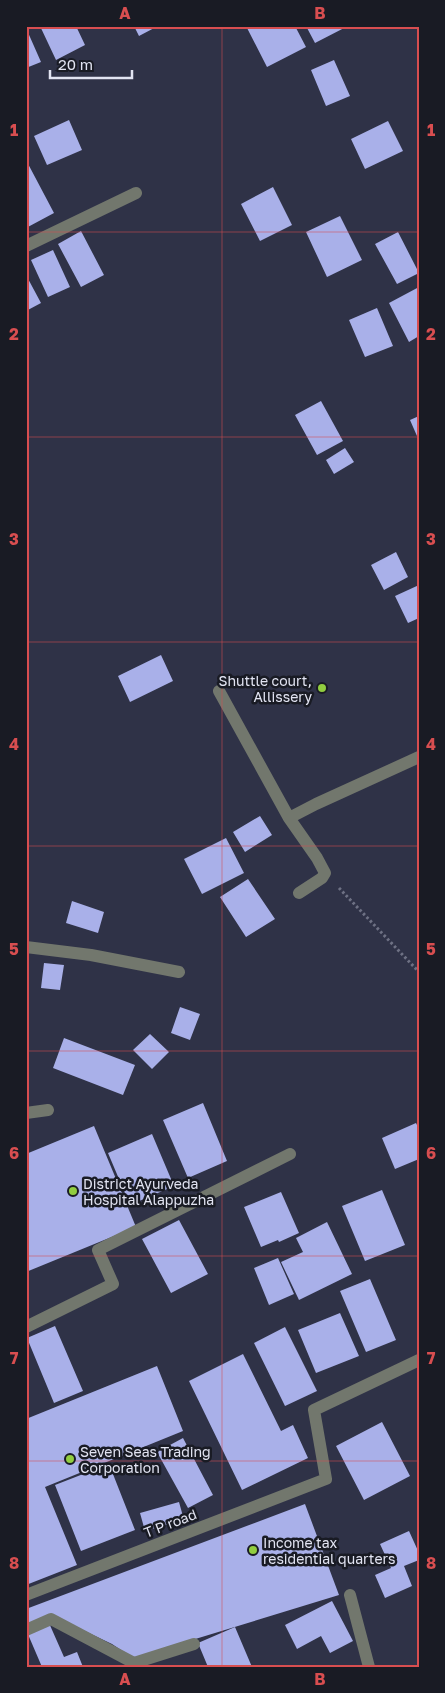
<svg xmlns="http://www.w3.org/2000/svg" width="445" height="1693" font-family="'Golos Text',sans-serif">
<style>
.building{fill:#a9b0e9}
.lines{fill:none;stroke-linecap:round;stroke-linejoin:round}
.path{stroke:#6e7184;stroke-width:3;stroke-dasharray:2.5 2.5;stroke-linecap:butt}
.minor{stroke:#72776d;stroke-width:12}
.grid{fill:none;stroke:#d84e50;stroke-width:1;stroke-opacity:0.55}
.poi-dot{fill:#91cd40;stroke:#191b24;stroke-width:2}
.labels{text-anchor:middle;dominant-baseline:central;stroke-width:5;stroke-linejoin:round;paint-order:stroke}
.poi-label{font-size:14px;fill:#e2e4f2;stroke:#191b24;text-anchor:start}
.street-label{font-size:14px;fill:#e2e4f2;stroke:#191b24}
.neatline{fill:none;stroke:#d84e50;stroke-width:2}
.grid-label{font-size:16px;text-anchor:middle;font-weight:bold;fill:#d84e50}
</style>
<rect width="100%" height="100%" fill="#2f3247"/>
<path class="building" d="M 40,26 L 76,26 L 85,45 L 56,60 Z
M 134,26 L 158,26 L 139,36 Z
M 246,26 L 295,26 L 306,47 L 267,67 Z
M 306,26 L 348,26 L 315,43 Z
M 26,28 L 41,62 L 26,68 Z
M 334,60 L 350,96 L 326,106 L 311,70 Z
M 69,120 L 82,150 L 47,165 L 34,136 Z
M 388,121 L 403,151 L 365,169 L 351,139 Z
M 26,160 L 54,213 L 26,228 Z
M 273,187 L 292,225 L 260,241 L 241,204 Z
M 340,216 L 362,260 L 327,277 L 306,232 Z
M 81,231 L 104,275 L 81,287 L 58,244 Z
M 398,232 L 419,273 L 397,284 L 375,244 Z
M 53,250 L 70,287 L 48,297 L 31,260 Z
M 26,275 L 41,303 L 26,311 Z
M 419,287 L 419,336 L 409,342 L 389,303 Z
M 377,308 L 393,346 L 365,357 L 349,320 Z
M 321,401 L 343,441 L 317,455 L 295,415 Z
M 419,416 L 419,435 L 417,436 L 410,420 Z
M 345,448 L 354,462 L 334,474 L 326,460 Z
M 396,552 L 408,577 L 384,590 L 371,565 Z
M 419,585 L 419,618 L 408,623 L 395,596 Z
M 161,655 L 173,681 L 130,702 L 118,676 Z
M 260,816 L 272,835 L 245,852 L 233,832 Z
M 226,838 L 244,873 L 202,894 L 184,859 Z
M 248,879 L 275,919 L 246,937 L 220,897 Z
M 72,901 L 104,912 L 98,933 L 66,923 Z
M 44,963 L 64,965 L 60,990 L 41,988 Z
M 180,1007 L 200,1014 L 190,1040 L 171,1033 Z
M 150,1034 L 169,1052 L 152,1069 L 133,1050 Z
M 64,1038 L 135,1065 L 123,1095 L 53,1068 Z
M 203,1103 L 227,1161 L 188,1178 L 163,1120 Z
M 416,1123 L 419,1129 L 419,1159 L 395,1169 L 382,1138 Z
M 94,1126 L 136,1227 L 26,1272 L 26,1154 Z
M 152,1134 L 174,1186 L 130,1205 L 108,1153 Z
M 382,1190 L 405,1245 L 365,1261 L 342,1206 Z
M 281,1192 L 299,1233 L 279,1242 L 278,1240 L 261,1247 L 244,1207 Z
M 179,1220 L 208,1274 L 171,1293 L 142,1239 Z
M 327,1222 L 352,1274 L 299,1300 L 281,1262 L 303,1252 L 296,1238 Z
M 278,1258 L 294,1294 L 269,1305 L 254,1268 Z
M 370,1279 L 396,1340 L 366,1352 L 340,1291 Z
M 340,1313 L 359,1356 L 316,1373 L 298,1330 Z
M 55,1326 L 83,1391 L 54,1403 L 27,1338 Z
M 285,1327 L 317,1391 L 285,1406 L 254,1343 Z
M 243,1354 L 281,1431 L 293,1425 L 308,1458 L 242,1490 L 189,1381 Z
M 157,1366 L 183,1431 L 45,1487 L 77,1565 L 26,1585 L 26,1419 Z
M 382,1422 L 410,1476 L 364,1500 L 336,1446 Z
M 183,1438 L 213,1495 L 188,1508 L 157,1452 Z
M 109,1464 L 135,1530 L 81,1551 L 55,1485 Z
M 179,1502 L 184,1520 L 145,1531 L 140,1513 Z
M 305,1504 L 339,1595 L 133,1658 L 112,1644 L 51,1615 L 26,1628 L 26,1609 Z
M 409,1531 L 419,1553 L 419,1560 L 404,1566 L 412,1586 L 385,1598 L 375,1575 L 391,1568 L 380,1544 Z
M 332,1601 L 353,1641 L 330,1653 L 321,1636 L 297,1649 L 285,1625 Z
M 49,1623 L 64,1657 L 77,1652 L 83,1667 L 42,1667 L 27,1632 Z
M 235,1627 L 252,1667 L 208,1667 L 198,1643 Z"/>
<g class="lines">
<path class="path" d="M 339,888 L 419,972"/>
<path class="minor" d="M 26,246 L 136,193
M 219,691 L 289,818 L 317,858 L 325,873 L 322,878 L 299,893
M 289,818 L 316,804 L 419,757
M 26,947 L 91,955 L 179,972
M 26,1113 L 48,1110
M 26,1327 L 113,1284 L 98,1250 L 290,1154
M 26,1595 L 326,1479 L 314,1410 L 419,1360
M 350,1595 L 369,1667
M 26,1630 L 51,1619 L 134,1663 L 194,1644"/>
</g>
<path class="grid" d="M 222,26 L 222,1667M 26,232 L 419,232M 26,437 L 419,437M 26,642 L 419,642M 26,846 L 419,846M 26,1051 L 419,1051M 26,1256 L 419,1256M 26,1461 L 419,1461"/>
<g class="poi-dot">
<circle cx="322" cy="688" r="5"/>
<circle cx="73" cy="1191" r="5"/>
<circle cx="70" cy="1459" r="5"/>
<circle cx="253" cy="1550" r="5"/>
</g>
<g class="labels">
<g class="poi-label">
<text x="312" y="680" text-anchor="end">Shuttle court,<tspan x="312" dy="16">Allissery</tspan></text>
<text x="83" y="1183">District Ayurveda<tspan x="83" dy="16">Hospital Alappuzha</tspan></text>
<text x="80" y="1451">Seven Seas Trading<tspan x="80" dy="16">Corporation</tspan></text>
<text x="263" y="1542">Income tax<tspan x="263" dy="16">residential quarters</tspan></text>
</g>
<g class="street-label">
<text transform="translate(170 1523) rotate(-21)">T P road</text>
</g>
</g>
<rect width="445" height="1693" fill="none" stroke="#191b24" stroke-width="55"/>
<path d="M50 70v8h82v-8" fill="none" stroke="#e2e4f2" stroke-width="2.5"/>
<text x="58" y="70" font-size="15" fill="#e2e4f2" stroke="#191b24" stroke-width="4" paint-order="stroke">20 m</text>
<rect x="28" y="28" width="390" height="1638" class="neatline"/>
<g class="grid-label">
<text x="125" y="19">A</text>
<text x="320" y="19">B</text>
<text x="14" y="136">1</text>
<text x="431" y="136">1</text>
<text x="14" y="340">2</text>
<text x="431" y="340">2</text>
<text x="14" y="545">3</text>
<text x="431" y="545">3</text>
<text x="14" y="750">4</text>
<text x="431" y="750">4</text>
<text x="14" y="955">5</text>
<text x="431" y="955">5</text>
<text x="14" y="1159">6</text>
<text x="431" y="1159">6</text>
<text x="14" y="1364">7</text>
<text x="431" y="1364">7</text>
<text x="14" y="1569">8</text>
<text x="431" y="1569">8</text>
<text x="125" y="1685">A</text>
<text x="320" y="1685">B</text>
</g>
</svg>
